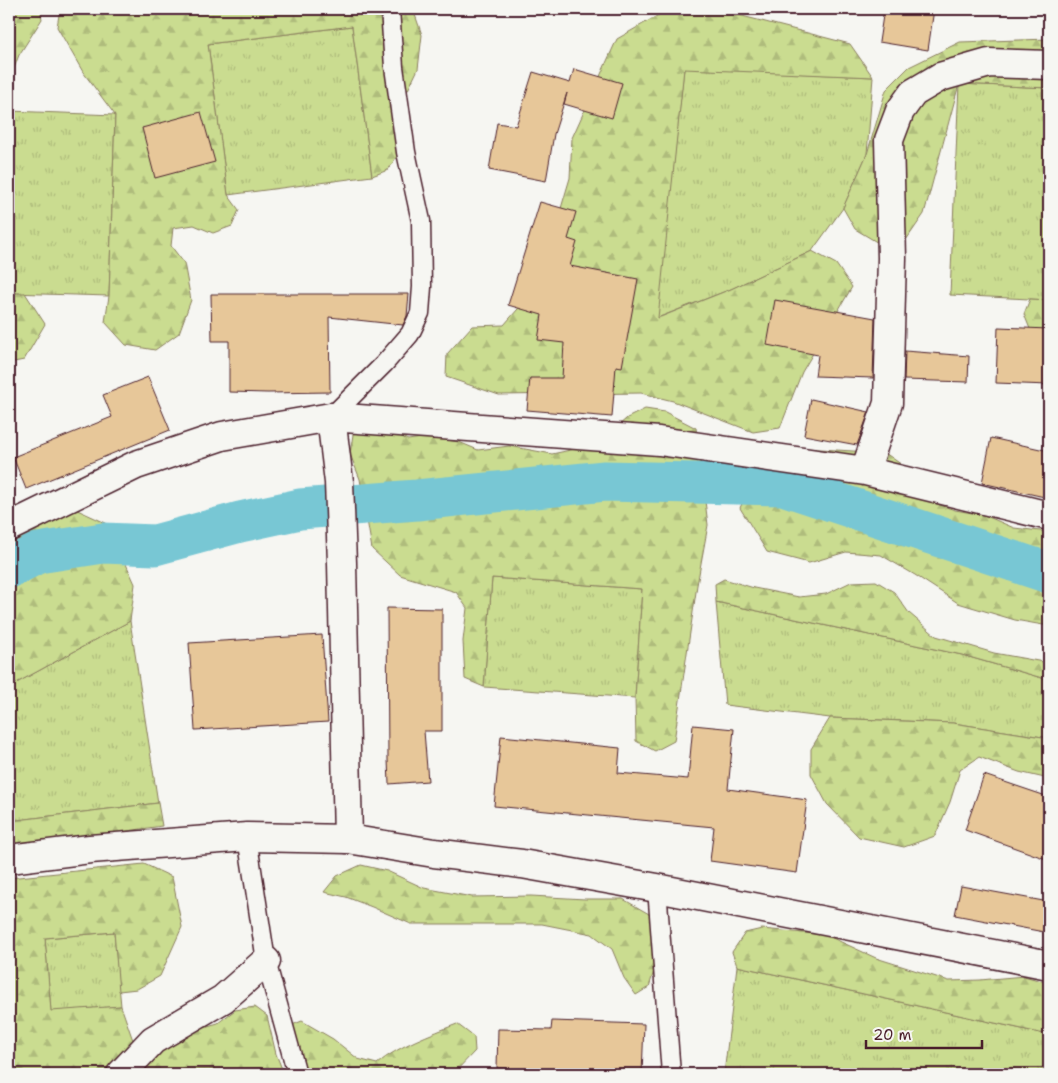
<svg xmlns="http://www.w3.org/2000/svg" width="1058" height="1083" font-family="'Shantell Sans',sans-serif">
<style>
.grass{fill:url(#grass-tufts);stroke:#8a7e5e}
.forest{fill:url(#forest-firs);stroke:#8a7e5e}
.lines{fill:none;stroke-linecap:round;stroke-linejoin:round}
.canal{stroke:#78c7d4;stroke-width:41}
.building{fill:#e7c799;stroke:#4a1f2b}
.service-casing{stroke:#4a1f2b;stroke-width:21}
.minor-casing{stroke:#4a1f2b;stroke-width:31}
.tertiary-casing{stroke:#4a1f2b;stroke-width:31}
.service{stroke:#f6f6f2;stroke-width:18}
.minor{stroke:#f6f6f2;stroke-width:28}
.tertiary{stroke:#f6f6f2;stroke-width:28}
</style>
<defs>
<pattern id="grass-tufts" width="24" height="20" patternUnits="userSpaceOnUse" patternTransform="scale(1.25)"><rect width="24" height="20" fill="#cadc90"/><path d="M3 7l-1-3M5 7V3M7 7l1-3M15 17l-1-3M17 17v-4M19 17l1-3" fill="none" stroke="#afbc7c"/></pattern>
<pattern id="forest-firs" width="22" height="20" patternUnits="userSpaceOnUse" patternTransform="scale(1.25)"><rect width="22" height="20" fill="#cadc90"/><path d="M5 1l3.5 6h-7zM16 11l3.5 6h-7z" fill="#afbc7c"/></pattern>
</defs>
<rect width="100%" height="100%" fill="#f6f6f2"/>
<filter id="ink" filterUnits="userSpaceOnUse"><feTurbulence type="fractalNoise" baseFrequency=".02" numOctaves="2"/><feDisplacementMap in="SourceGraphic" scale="10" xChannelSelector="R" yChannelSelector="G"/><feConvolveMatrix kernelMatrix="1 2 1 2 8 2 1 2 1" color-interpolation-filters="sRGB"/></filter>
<g filter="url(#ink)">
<path class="grass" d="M 352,26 L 372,176 L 228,195 L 208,44 Z
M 684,68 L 873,77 L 867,154 L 843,208 L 812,251 L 731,289 L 657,318 Z
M 959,84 L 1049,88 L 1049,300 L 950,295 Z
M 9,111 L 115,115 L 109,296 L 9,293 Z
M 492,578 L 642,589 L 635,698 L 484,687 Z
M 716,602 L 962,655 L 1049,680 L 1049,738 L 953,723 L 830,718 L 725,705 Z
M 130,621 L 158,803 L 9,821 L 9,687 Z
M 114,932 L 121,1006 L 51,1012 L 45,938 Z
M 737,966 L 1049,1035 L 1049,1074 L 724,1074 Z
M 261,1068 L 261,1074 L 158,1074 L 157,1071 Z"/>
<path class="forest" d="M 9,9 L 40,9 L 42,19 L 19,55 L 9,81 Z
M 60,9 L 413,9 L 422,35 L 418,69 L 406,94 L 399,153 L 388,170 L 372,176 L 352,26 L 208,44 L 228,195 L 239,210 L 232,226 L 213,233 L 194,225 L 173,228 L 171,246 L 184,263 L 191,300 L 179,333 L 155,350 L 126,345 L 105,322 L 109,296 L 115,115 L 83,72 L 57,27 Z
M 669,9 L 723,11 L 850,44 L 873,77 L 684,69 L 658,318 L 731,289 L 812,251 L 836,264 L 852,287 L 802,372 L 780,428 L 753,432 L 673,401 L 641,393 L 499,395 L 446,377 L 447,354 L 472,326 L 504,325 L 538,286 L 570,178 L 572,138 L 617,39 Z
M 1049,39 L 1049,88 L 959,84 L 924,214 L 904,243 L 880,244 L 855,229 L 843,208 L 867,154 L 886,90 L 909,67 L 960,42 Z
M 9,293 L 25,293 L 45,324 L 24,360 L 9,363 Z
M 1030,299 L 1049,300 L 1049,344 L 1034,339 L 1024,314 Z
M 645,409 L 665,412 L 696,428 L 708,525 L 697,585 L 674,741 L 655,751 L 636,741 L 635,698 L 642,589 L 492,578 L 484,687 L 465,679 L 463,641 L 467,608 L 456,592 L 400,575 L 372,549 L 360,479 L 350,454 L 354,428 L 395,434 L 408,440 L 428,437 L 459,442 L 478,450 L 509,446 L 552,454 L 598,444 L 627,418 Z
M 804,448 L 885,453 L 905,467 L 922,499 L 955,510 L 984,515 L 1014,528 L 1049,532 L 1049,626 L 1015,620 L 958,603 L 915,575 L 881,555 L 846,552 L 809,563 L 767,552 L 740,508 L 758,467 Z
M 14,506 L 73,508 L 108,524 L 135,584 L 130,621 L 9,687 L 9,508 Z
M 724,579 L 754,588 L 799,597 L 826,594 L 851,582 L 876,581 L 894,592 L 909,613 L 936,636 L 994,653 L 1049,663 L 1049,680 L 962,655 L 716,602 L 715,584 Z
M 830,718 L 953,723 L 1049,738 L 1049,779 L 1019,772 L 979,757 L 960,770 L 950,802 L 935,836 L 904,847 L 859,837 L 827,804 L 811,774 L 811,749 Z
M 158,803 L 162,826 L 9,848 L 9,821 Z
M 144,864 L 172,877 L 182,927 L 160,976 L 137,989 L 119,991 L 114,932 L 45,938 L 51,1011 L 121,1006 L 135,1046 L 125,1074 L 9,1074 L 9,878 Z
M 361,865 L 387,871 L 424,888 L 472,897 L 531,896 L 585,899 L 623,899 L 649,914 L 662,945 L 649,987 L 636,995 L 624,978 L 612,949 L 592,934 L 542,924 L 411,924 L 372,907 L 346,897 L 324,892 L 337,876 Z
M 762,929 L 826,935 L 876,958 L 949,981 L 980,980 L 1024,976 L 1049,983 L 1049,1035 L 737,966 L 732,952 L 745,933 Z
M 255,1007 L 267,1016 L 276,1054 L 284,1074 L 261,1074 L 261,1068 L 158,1071 L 157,1074 L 137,1074 L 147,1053 L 197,1029 L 218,1023 L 235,1010 Z
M 302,1021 L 333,1039 L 358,1059 L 377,1064 C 398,1046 431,1034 457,1024 L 474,1037 L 475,1051 L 453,1074 L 298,1074 L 292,1025 Z"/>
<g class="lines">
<path class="canal" d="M 9,568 L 38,553 L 103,543 L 155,545 L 240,522 L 300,509 L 417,500 L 605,481 L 783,485 L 1049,573"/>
</g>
<path class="building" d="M 884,9 L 934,9 L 928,50 L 879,42 Z
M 574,69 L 622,83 L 612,118 L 564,104 L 567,93 L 554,134 L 546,181 L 489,170 L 497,123 L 516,126 L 533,72 L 570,83 Z
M 201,112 L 215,162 L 155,178 L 142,128 Z
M 540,202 L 576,212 L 568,239 L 577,242 L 570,266 L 638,279 L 622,367 L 616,366 L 612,417 L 527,410 L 530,378 L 562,378 L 564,343 L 538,340 L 542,315 L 508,305 Z
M 211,294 L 409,294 L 407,316 L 403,325 L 329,317 L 330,392 L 268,393 L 229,392 L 229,341 L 212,341 Z
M 775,300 L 875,318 L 873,378 L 815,376 L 818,355 L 767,345 Z
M 998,327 L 1049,329 L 1049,385 L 996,383 Z
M 905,351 L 969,356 L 968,382 L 904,380 Z
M 148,377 L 170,430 L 26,489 L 13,457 L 112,417 L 103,395 Z
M 811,399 L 869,412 L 857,445 L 804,435 Z
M 991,438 L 1049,451 L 1049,498 L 982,483 Z
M 387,608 L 442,609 L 442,731 L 424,731 L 428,781 L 389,784 L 388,760 Z
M 322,635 L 328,722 L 195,730 L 189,643 Z
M 693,725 L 734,729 L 728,789 L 807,800 L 797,873 L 710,861 L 714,827 L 494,806 L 501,736 L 620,748 L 618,773 L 688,779 Z
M 984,775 L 1049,797 L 1049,860 L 965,830 Z
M 961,886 L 1049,902 L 1049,933 L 955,915 Z
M 552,1021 L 644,1024 L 642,1074 L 550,1074 L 551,1070 L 497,1068 L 498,1029 L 551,1030 Z"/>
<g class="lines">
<g class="service-casing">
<path id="service" d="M 331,417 L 384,364 L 410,334 L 420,313 L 422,287 L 421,221 L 406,152 L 394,67 L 390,9
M 247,837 L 266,961 L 297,1074
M 657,888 L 671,1074"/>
</g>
<g class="minor-casing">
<path id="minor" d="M 331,417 L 339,482 L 342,563 L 348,839
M 865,471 L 888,403 L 892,258 L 889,140 L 900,111 L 913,93 L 940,77 L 989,63 L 1049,65
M 9,527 L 136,465 L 222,436 L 331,417 L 659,441 L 865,471 L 1049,516
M 121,1074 L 153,1040 L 223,999 L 266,961"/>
</g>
<g class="tertiary-casing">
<path id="tertiary" d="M 9,859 L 90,849 L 247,837 L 348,839 L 434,853 L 522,864 L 657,888 L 1049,965"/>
</g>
<use href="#service" class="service"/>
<use href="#minor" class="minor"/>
<use href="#tertiary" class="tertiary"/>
</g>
</g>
<rect width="1058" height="1083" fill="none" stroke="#f6f6f2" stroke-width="30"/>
<rect x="15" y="15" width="1028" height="1053" fill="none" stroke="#4a1f2b" stroke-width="2" filter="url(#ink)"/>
<path d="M866 1040v8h116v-8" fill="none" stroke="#4a1f2b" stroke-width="2.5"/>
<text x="873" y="1040" font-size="15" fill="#4a1f2b" stroke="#f6f6f2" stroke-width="4" paint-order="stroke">20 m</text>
</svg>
